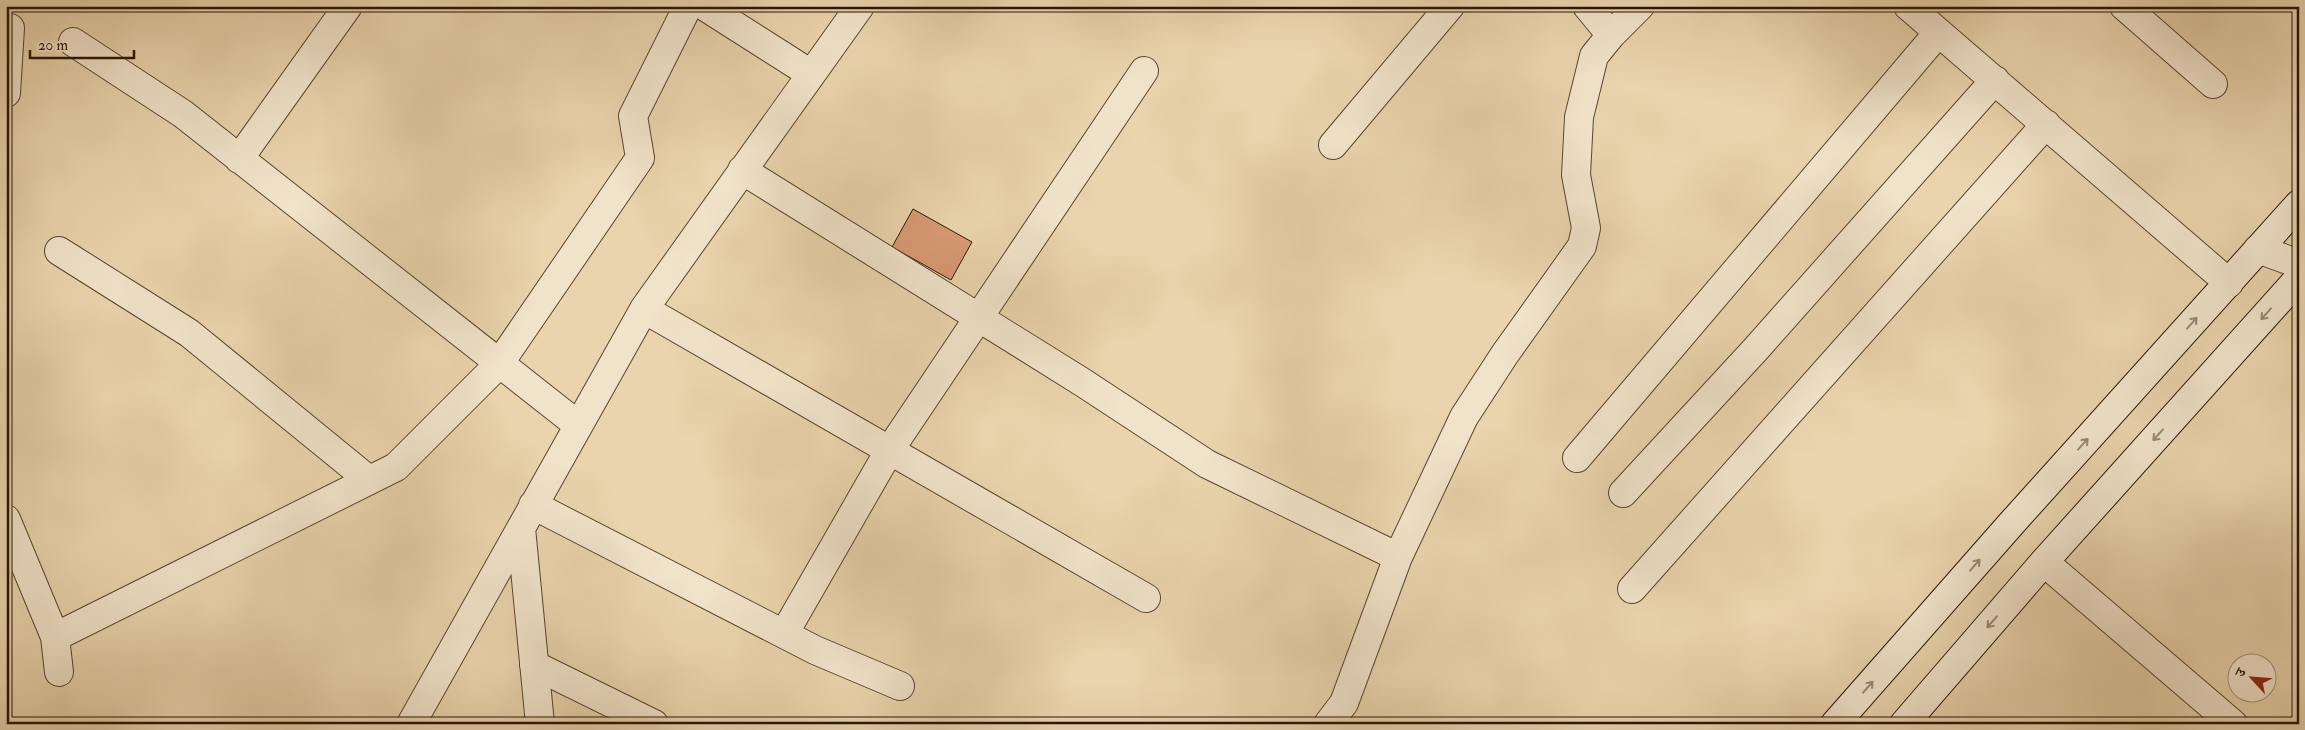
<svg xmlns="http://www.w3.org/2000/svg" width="2305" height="730" font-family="'IM FELL Double Pica','Noto Serif Devanagari',serif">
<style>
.building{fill:#d99974;stroke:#291507}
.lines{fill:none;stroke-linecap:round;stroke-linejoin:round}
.street-casing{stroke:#594530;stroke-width:30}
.secondary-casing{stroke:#291507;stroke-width:30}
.street{stroke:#f1e3ca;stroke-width:28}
.secondary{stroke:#f1e3ca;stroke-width:28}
.oneway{stroke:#978672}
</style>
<rect width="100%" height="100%" fill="#e9d4ad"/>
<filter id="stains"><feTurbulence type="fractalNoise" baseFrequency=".004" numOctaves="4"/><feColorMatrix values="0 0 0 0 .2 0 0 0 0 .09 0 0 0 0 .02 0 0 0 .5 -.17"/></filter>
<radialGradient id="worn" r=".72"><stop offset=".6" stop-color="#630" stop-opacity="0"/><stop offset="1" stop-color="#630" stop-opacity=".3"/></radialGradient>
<path class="building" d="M 913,209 L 972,242 L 951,280 L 892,247 Z"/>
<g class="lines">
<g class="street-casing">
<path id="street" d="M 704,6 L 811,74
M 1587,6 L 1611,35
M 1908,6 L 2229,283
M 2124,6 L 2213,84
M 73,42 L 183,114 L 578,425
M 6,93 L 10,28
M 1333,145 L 1450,6
M 239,159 L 348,6
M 742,170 L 1082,382 L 1207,464 L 1398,557
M 2258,249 L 2299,264
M 59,251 L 189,333 L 369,480
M 644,309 L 1146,598
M 1577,458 L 1938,33
M 1623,493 L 1755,350 L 1995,80
M 533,505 L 815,650 L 900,686
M 6,519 L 55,637 L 59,672
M 521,528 L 540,724
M 2044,562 L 2233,724
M 1632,589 L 2046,124
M 784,634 L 889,451 L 1144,71
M 55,637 L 396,467 L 499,364 L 640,158 L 633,116 L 688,6
M 534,665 L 654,724
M 411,724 L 644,309 L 860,6
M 1328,724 L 1344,703 L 1398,557 L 1464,417 L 1505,354 L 1582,246 L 1586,228 L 1576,175 L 1579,117 L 1594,56 L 1611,35 L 1640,6"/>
</g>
<g class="secondary-casing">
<path id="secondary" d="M 1835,724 L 2011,524 L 2299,204
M 1904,724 L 2044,562 L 2299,278"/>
</g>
<use href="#street" class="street"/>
<use href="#secondary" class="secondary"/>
</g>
<defs><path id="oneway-shaft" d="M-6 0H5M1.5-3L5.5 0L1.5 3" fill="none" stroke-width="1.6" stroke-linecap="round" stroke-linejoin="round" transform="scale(1.25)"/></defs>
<g class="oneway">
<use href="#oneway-shaft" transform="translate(2266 314) rotate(132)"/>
<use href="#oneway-shaft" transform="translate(2192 323) rotate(-48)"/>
<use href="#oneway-shaft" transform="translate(2158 435) rotate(132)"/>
<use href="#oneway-shaft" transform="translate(2083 444) rotate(-48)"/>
<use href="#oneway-shaft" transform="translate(1975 565) rotate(-49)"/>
<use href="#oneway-shaft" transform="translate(1992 622) rotate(131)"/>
<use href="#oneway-shaft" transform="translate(1868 687) rotate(-49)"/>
</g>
<rect width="2305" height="730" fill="none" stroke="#e9d4ad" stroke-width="25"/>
<rect x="8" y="8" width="2290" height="715" fill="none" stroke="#291507" stroke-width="2.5"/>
<rect x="12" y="12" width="2280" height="705" fill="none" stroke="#291507"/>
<g transform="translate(2252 678) rotate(296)"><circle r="24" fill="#f1e3ca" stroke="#a1917c"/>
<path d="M0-4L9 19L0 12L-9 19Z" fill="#8f2418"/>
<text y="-8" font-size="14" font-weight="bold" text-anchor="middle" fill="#291507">उ</text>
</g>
<path d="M30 50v8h104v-8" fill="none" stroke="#291507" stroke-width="2.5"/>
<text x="38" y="50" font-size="15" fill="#291507" stroke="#f1e3ca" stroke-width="4" paint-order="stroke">20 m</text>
<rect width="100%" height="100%" filter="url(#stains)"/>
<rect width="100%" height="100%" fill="url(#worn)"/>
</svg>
